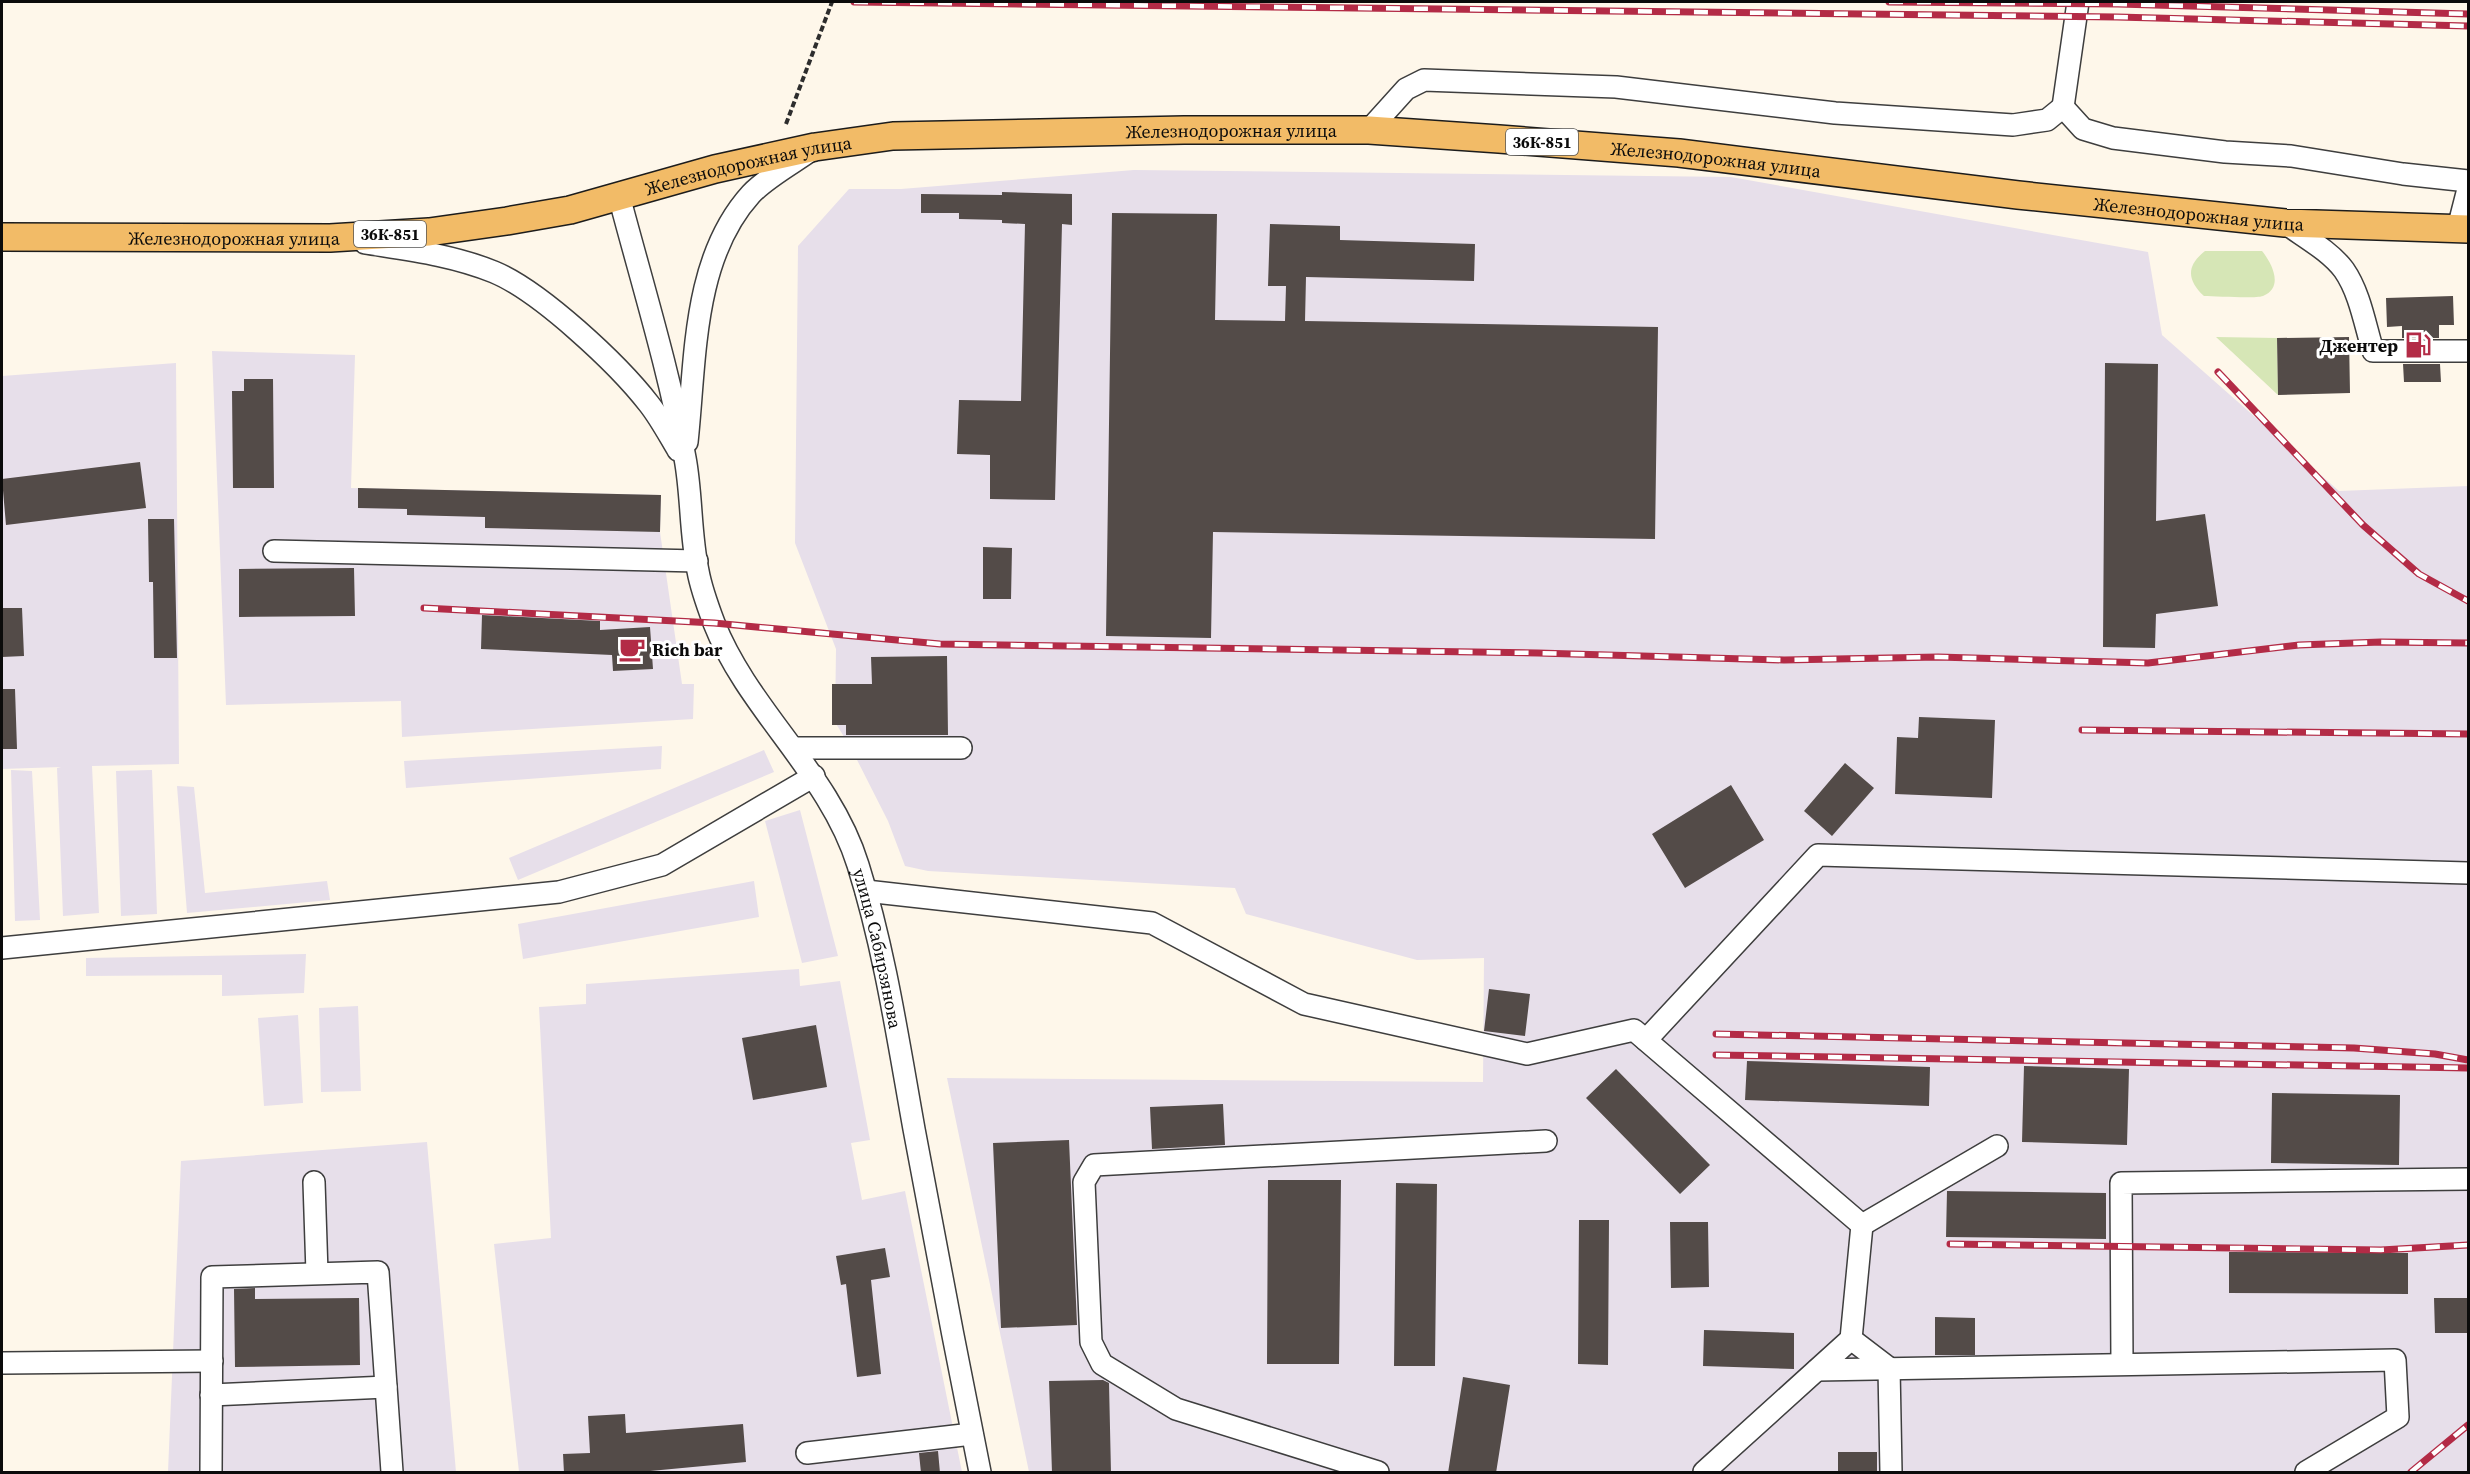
<svg xmlns="http://www.w3.org/2000/svg" width="2470" height="1474" font-family="'Source Serif 4',serif">
<style>
.industrial{fill:#e7dfea}
.green{fill:#d6e6b6}
.building{fill:#534b48}
.lines{fill:none;stroke-linecap:round;stroke-linejoin:round}
.minor-casing{stroke:#3e3e3e;stroke-width:24}
.major-casing{stroke:#1c1c1c;stroke-width:30}
.path{stroke:#2d2d2d;stroke-width:4;stroke-dasharray:6 3;stroke-linecap:butt}
.minor{stroke:#fff;stroke-width:21}
.major{stroke:#f2bb67;stroke-width:27}
.rail-casing{stroke:#b32b46;stroke-width:7}
.rail{stroke:#fff;stroke-width:4.5;stroke-dasharray:14;stroke-linecap:butt}
.labels{text-anchor:middle;dominant-baseline:central;stroke-width:6;stroke-linejoin:round;paint-order:stroke}
.shield{fill:#fff;stroke:#545454;stroke-width:1.5}
.shield-label{font-size:16px;font-weight:bold;fill:#0b0b0b}
.street-label{font-size:18px;fill:#0b0b0b;stroke:#fff}
.poi-label{font-size:18px;font-weight:bold;fill:#0b0b0b;stroke:#fff;text-anchor:end}
</style>
<rect width="100%" height="100%" fill="#fef7ea"/>
<path class="industrial" d="M 1134,170 L 1731,177 L 2148,252 L 2162,335 L 2339,491 L 2468,486 L 2468,1472 L 1029,1472 L 947,1078 L 1483,1082 L 1484,958 L 1417,960 L 1246,914 L 1235,888 L 928,871 L 905,866 L 888,821 L 852,750 L 835,722 L 836,649 L 795,543 L 798,246 L 849,189 L 901,189 Z
M 212,351 L 355,355 L 351,488 L 661,495 L 660,532 L 682,684 L 694,684 L 693,719 L 402,737 L 401,701 L 226,705 Z
M 176,363 L 179,764 L 92,766 L 99,913 L 63,916 L 57,768 L 61,767 L 2,769 L 2,376 Z
M 662,746 L 661,769 L 406,788 L 404,761 Z
M 764,750 L 774,772 L 518,880 L 509,858 Z
M 11,770 L 32,771 L 40,920 L 15,921 Z
M 152,770 L 157,914 L 121,916 L 116,771 Z
M 177,786 L 194,787 L 205,893 L 327,881 L 330,900 L 187,913 Z
M 800,810 L 838,956 L 802,963 L 765,821 Z
M 754,881 L 759,917 L 523,959 L 518,924 Z
M 306,954 L 304,993 L 222,996 L 222,975 L 86,976 L 86,958 Z
M 799,969 L 800,986 L 840,981 L 870,1140 L 851,1143 L 862,1200 L 905,1191 L 962,1472 L 519,1472 L 494,1244 L 551,1238 L 539,1007 L 586,1004 L 586,984 Z
M 358,1006 L 361,1091 L 321,1092 L 319,1008 Z
M 298,1015 L 303,1103 L 264,1106 L 258,1018 Z
M 427,1142 L 456,1472 L 168,1472 L 181,1161 Z"/>
<path class="green" d="M 2205,251 L 2262,251 C 2271,262 2285,287 2263,296 C 2254,299 2216,296 2204,296 C 2187,280 2186,266 2205,251 Z
M 2216,337 L 2277,338 L 2278,395 Z"/>
<path class="building" d="M 1002,192 L 1072,194 L 1072,225 L 1062,224 L 1055,500 L 990,499 L 990,455 L 957,454 L 959,400 L 1021,401 L 1025,224 L 1002,223 L 1002,220 L 959,219 L 959,213 L 921,213 L 921,194 L 1002,195 Z
M 1112,213 L 1217,214 L 1215,320 L 1285,321 L 1286,286 L 1268,286 L 1270,224 L 1340,226 L 1340,240 L 1475,244 L 1474,281 L 1306,277 L 1305,321 L 1658,327 L 1655,539 L 1213,532 L 1211,638 L 1106,636 Z
M 2453,296 L 2454,325 L 2439,325 L 2439,338 L 2402,338 L 2402,326 L 2387,327 L 2386,298 Z
M 2349,337 L 2350,393 L 2278,395 L 2277,338 Z
M 2105,363 L 2158,364 L 2156,521 L 2205,514 L 2218,606 L 2156,614 L 2155,648 L 2103,647 Z
M 2403,364 L 2440,364 L 2441,382 L 2404,382 Z
M 244,379 L 273,379 L 274,488 L 233,488 L 232,391 L 244,391 Z
M 140,462 L 146,508 L 6,525 L 2,479 Z
M 358,488 L 661,495 L 660,532 L 485,528 L 485,517 L 407,515 L 407,509 L 358,508 Z
M 148,519 L 174,519 L 177,658 L 154,658 L 153,582 L 149,582 Z
M 983,547 L 1012,548 L 1011,599 L 983,599 Z
M 354,568 L 355,616 L 239,617 L 239,569 Z
M 2,608 L 22,608 L 24,656 L 2,657 Z
M 482,615 L 600,621 L 600,630 L 650,627 L 653,669 L 613,671 L 612,655 L 481,649 Z
M 947,656 L 948,735 L 846,735 L 846,725 L 832,725 L 832,684 L 872,684 L 871,657 Z
M 2,689 L 15,689 L 17,749 L 2,749 Z
M 1919,717 L 1995,720 L 1992,798 L 1895,794 L 1897,737 L 1918,738 Z
M 1845,763 L 1874,788 L 1832,836 L 1804,811 Z
M 1731,785 L 1764,840 L 1685,888 L 1652,834 Z
M 1489,989 L 1530,994 L 1525,1036 L 1484,1031 Z
M 816,1025 L 827,1087 L 753,1100 L 742,1038 Z
M 1747,1061 L 1930,1067 L 1929,1106 L 1745,1100 Z
M 2024,1066 L 2129,1069 L 2127,1145 L 2022,1142 Z
M 1616,1069 L 1710,1165 L 1680,1194 L 1586,1098 Z
M 2272,1093 L 2400,1095 L 2399,1165 L 2271,1163 Z
M 1223,1104 L 1225,1145 L 1152,1149 L 1150,1107 Z
M 1069,1140 L 1077,1325 L 1001,1328 L 993,1143 Z
M 1268,1180 L 1341,1180 L 1339,1364 L 1267,1364 Z
M 1396,1183 L 1437,1184 L 1435,1366 L 1394,1366 Z
M 1947,1191 L 2106,1193 L 2106,1239 L 1946,1237 Z
M 1579,1220 L 1609,1220 L 1608,1365 L 1578,1364 Z
M 1670,1222 L 1708,1222 L 1709,1287 L 1671,1288 Z
M 885,1248 L 890,1277 L 871,1280 L 881,1374 L 857,1377 L 846,1284 L 841,1285 L 836,1256 Z
M 2229,1252 L 2408,1253 L 2408,1294 L 2229,1293 Z
M 255,1288 L 255,1299 L 359,1298 L 360,1365 L 235,1367 L 234,1289 Z
M 2434,1298 L 2469,1298 L 2469,1333 L 2435,1333 Z
M 1935,1317 L 1975,1318 L 1975,1355 L 1935,1355 Z
M 1704,1330 L 1794,1333 L 1794,1369 L 1703,1366 Z
M 1463,1377 L 1510,1385 L 1496,1473 L 1448,1473 Z
M 1103,1380 L 1109,1383 L 1111,1473 L 1052,1473 L 1049,1381 Z
M 625,1414 L 626,1433 L 743,1424 L 746,1462 L 629,1473 L 564,1473 L 563,1454 L 590,1453 L 588,1416 Z
M 938,1451 L 940,1473 L 921,1473 L 919,1453 Z
M 1838,1452 L 1877,1452 L 1877,1473 L 1838,1473 Z"/>
<g class="lines">
<g class="minor-casing">
<g id="minor">
<path d="M 2063,107 L 2078,2"/>
<path d="M 1369,130 L 1406,89 L 1424,80 L 1616,87 L 1835,113 L 2013,125 L 2047,120 L 2063,107 L 2083,129 L 2113,138 L 2225,152 L 2291,156 L 2403,174 L 2468,181"/>
<path id="s1" d="M 619,196 C 642,283 669,370 685,458 C 692,495 690,534 698,571 C 701,588 708,607 714,623 C 748,710 830,774 858,865 C 885,951 898,1040 914,1129 C 935,1243 957,1358 980,1472"/>
<path d="M 2285,223 C 2304,237 2330,251 2344,270 C 2360,293 2365,325 2373,351 L 2468,351"/>
<path d="M 2458,228 L 2468,189"/>
<path d="M 365,243 C 409,250 452,255 494,272 C 540,291 618,364 649,404 C 660,418 669,435 678,450"/>
<path d="M 687,442 C 696,359 692,259 751,194 C 766,178 793,163 810,151"/>
<path d="M 274,551 L 697,561"/>
<path d="M 794,748 L 961,748"/>
<path d="M 866,891 L 1152,923 L 1304,1004 L 1527,1054 L 1634,1030 L 1862,1225 L 1851,1339 L 1704,1472"/>
<path d="M 2,948 L 559,892 L 662,865 L 814,776"/>
<path d="M 1646,1040 L 1818,855 L 2468,873"/>
<path d="M 314,1182 L 317,1273"/>
<path d="M 1862,1225 L 1997,1146"/>
<path d="M 1851,1339 L 1889,1368 L 1891,1472"/>
<path d="M 2,1363 L 212,1361"/>
<path d="M 2122,1364 L 2121,1183 L 2468,1179"/>
<path d="M 1817,1370 L 2395,1360 L 2398,1417 L 2306,1472"/>
<path d="M 211,1395 L 386,1387"/>
<path d="M 807,1453 L 972,1434"/>
<path d="M 211,1472 L 212,1277 L 378,1272 L 392,1472"/>
<path d="M 1378,1472 L 1176,1409 L 1102,1364 L 1091,1342 L 1084,1182 L 1094,1165 L 1546,1141"/>
</g>
</g>
<g class="major-casing">
<g id="major">
<path id="s2" d="M 2,237 L 330,238 L 429,232 L 507,221 L 570,210 L 715,169 L 815,147 L 893,136 L 1184,130 L 1369,130 L 1499,139 L 1679,153 L 2018,195 L 2285,223 L 2468,229"/>
</g>
</g>
<path class="path" d="M 786,124 L 832,2"/>
<use href="#minor" class="minor"/>
<use href="#major" class="major"/>
<g class="rail-casing">
<path id="rail" d="M 854,2 L 2117,17 L 2468,26
M 1889,2 L 2118,4 L 2468,14
M 2218,372 L 2363,525 L 2419,574 L 2468,601
M 424,608 L 714,623 L 940,644 L 1538,653 L 1784,660 L 1938,657 L 2148,663 L 2299,645 L 2381,642 L 2468,643
M 2082,730 L 2468,734
M 1716,1034 L 2354,1048 L 2435,1054 L 2468,1060
M 1716,1055 L 2468,1068
M 1950,1244 L 2381,1250 L 2468,1245
M 2411,1472 L 2468,1425"/>
</g>
<use href="#rail" class="rail"/>
</g>
<defs>
<g id="fuel-bare" transform="scale(2.07)"><path d="M-5.5-6h7V0h2V4h1.3V-2.5L3-4.5l.8-.8L6-3V5H2.5V1h-1V6h-7ZM-4.2-4.7v3.2H.2V-4.7Z" fill="#b32b46" stroke="#fff" stroke-width="2.5" paint-order="stroke"/></g>
<g id="cafe-bare" transform="scale(2.07)"><path d="M-5.5-4.5H6V0H3Q3 3.5 0 3.5H-2.5Q-5.5 3.5-5.5 0ZM3-3.2v2h1.7v-2ZM-6 4.5H4V6H-6Z" fill="#b32b46" stroke="#fff" stroke-width="2.5" paint-order="stroke"/></g>
</defs>
<g fill-rule="evenodd">
<use href="#fuel-bare" x="2418" y="345"/>
<use href="#cafe-bare" x="632" y="649"/>
</g>
<g class="labels">
<g class="shield">
<rect x="1506" y="129" width="72" height="26" rx="4.5"/>
<rect x="354" y="221" width="72" height="26" rx="4.5"/>
</g>
<g class="shield-label">
<text x="1542" y="142">36К-851</text>
<text x="390" y="234">36К-851</text>
</g>
<g class="street-label">
<text stroke="none"><textPath href="#s2" startOffset="1240">Железнодорожная улица</textPath></text>
<text stroke="none"><textPath href="#s2" startOffset="1726">Железнодорожная улица</textPath></text>
<text stroke="none"><textPath href="#s2" startOffset="754">Железнодорожная улица</textPath></text>
<text stroke="none"><textPath href="#s2" startOffset="2212">Железнодорожная улица</textPath></text>
<text stroke="none"><textPath href="#s2" startOffset="232">Железнодорожная улица</textPath></text>
<text stroke="none"><textPath href="#s1" startOffset="807">улица Сабирзянова</textPath></text>
</g>
<g class="poi-label">
<text x="2398" y="345">Джентер</text>
<text x="652" y="649" text-anchor="start">Rich bar</text>
</g>
</g>
<rect width="2470" height="1474" fill="none" stroke="#0b0b0b" stroke-width="6"/>
</svg>
